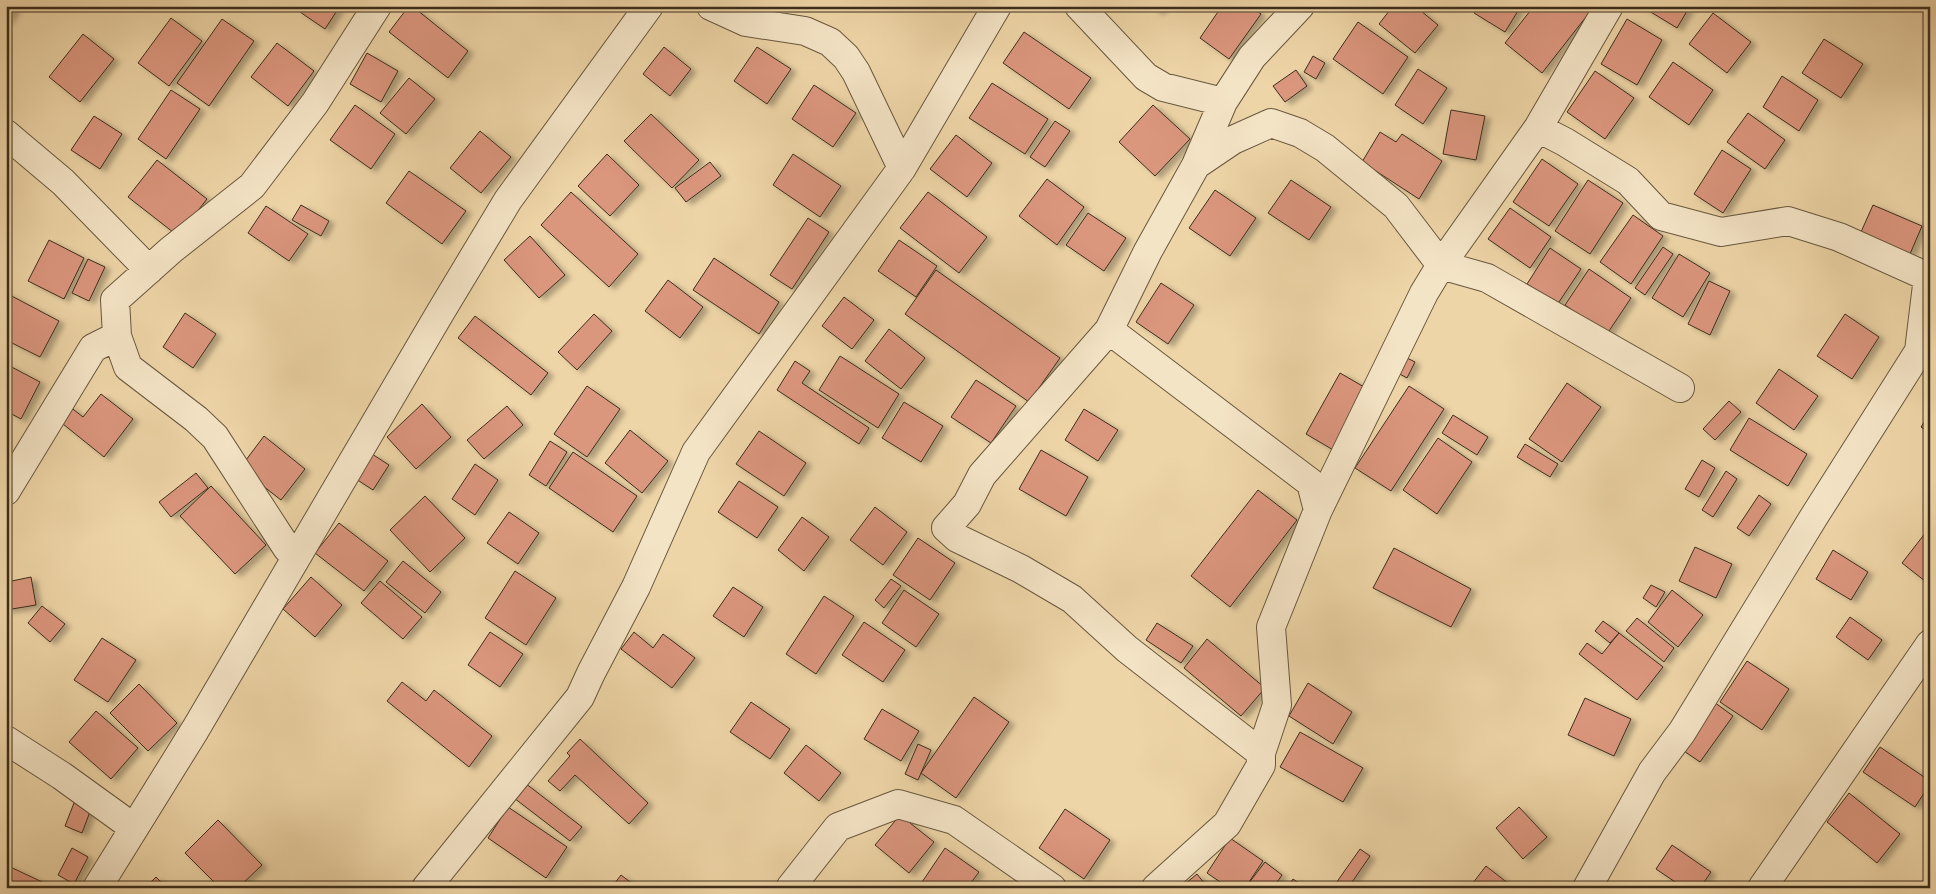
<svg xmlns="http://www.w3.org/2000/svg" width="1936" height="894" font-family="'Sorts Mill Goudy',serif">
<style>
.building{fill:#db967e;stroke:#3c2e1c;filter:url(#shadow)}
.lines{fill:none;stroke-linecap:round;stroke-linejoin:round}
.minor-casing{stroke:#68583f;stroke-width:30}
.minor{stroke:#f4e4c6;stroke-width:28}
</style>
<defs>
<filter id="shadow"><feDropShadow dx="5.5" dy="3" stdDeviation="2.5" flood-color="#0004"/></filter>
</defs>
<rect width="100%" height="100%" fill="#eed5a7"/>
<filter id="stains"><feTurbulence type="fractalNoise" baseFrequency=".004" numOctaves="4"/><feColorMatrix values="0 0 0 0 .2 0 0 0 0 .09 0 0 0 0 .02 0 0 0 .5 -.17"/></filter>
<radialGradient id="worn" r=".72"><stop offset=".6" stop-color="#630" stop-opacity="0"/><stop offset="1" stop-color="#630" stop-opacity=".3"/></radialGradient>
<path class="building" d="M 6,6 L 16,6 L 6,23 Z
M 304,6 L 340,6 L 325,29 L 300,12 Z
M 409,6 L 412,6 L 468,51 L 448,78 L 389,32 Z
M 1151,6 L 1163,6 L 1158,12 Z
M 1222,6 L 1250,6 L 1261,14 L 1229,59 L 1200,38 Z
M 1393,6 L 1415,6 L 1438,25 L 1415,53 L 1379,24 Z
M 1478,6 L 1521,6 L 1505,32 L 1474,13 Z
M 1534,6 L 1590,6 L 1593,8 L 1542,73 L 1505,43 Z
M 1641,6 L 1690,6 L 1677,28 Z
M 1713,13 L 1751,42 L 1727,73 L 1689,44 Z
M 171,18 L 202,41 L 169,86 L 138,63 Z
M 222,19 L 254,41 L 209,106 L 177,83 Z
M 1627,19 L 1662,40 L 1637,85 L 1601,64 Z
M 1358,22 L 1408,57 L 1383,94 L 1333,59 Z
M 1024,32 L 1091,78 L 1069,109 L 1003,63 Z
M 83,34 L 114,59 L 80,102 L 49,77 Z
M 1824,39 L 1863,64 L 1841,98 L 1802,73 Z
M 277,43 L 314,71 L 288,106 L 251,77 Z
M 664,47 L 691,69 L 670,96 L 643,74 Z
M 757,47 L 791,69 L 767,104 L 734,81 Z
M 367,53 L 398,71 L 381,102 L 350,84 Z
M 1313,56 L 1325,63 L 1316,79 L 1304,72 Z
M 1673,62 L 1713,90 L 1689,125 L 1649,97 Z
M 1418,69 L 1447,88 L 1423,124 L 1395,105 Z
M 1296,70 L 1307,86 L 1285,102 L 1273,86 Z
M 1595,71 L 1634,98 L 1605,139 L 1567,112 Z
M 1782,76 L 1818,100 L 1799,131 L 1763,107 Z
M 409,78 L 435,99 L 406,134 L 380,113 Z
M 992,83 L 1048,119 L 1025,154 L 969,118 Z
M 814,85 L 856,113 L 833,147 L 792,119 Z
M 171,90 L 200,109 L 166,159 L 138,139 Z
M 355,105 L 395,134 L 371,169 L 330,140 Z
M 1153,105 L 1190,139 L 1155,176 L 1119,142 Z
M 1451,110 L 1485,116 L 1476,160 L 1443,154 Z
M 1748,113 L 1785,140 L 1765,169 L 1727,142 Z
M 651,114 L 699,160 L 672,188 L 624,141 Z
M 94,116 L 122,134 L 100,169 L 71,150 Z
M 1055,121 L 1070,131 L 1045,167 L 1030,157 Z
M 480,131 L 511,157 L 481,193 L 450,168 Z
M 1380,132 L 1396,142 L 1402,134 L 1442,161 L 1419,199 L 1362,162 Z
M 956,135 L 992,163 L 967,197 L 930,169 Z
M 1722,150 L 1751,169 L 1723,213 L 1694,194 Z
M 607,154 L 639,185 L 610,216 L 578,186 Z
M 793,154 L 841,186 L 820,217 L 773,185 Z
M 1542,159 L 1578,184 L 1549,226 L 1513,202 Z
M 157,160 L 207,199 L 178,236 L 128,197 Z
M 710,162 L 721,176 L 686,202 L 675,188 Z
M 409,171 L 466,211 L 442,244 L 386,203 Z
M 1047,179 L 1084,207 L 1057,245 L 1019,216 Z
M 1291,180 L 1331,207 L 1309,240 L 1268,213 Z
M 1588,180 L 1623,203 L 1590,254 L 1555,231 Z
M 1215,190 L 1256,218 L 1230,256 L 1189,228 Z
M 571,192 L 638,254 L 609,287 L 541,225 Z
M 928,192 L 987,237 L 959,273 L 900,228 Z
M 301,205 L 329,221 L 321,236 L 292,220 Z
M 1873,205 L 1922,226 L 1910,254 L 1861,232 Z
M 266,206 L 308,234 L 289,261 L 248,233 Z
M 1510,208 L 1551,237 L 1530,268 L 1488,239 Z
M 1088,213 L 1126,238 L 1104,271 L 1066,245 Z
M 1633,215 L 1663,236 L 1631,284 L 1600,262 Z
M 808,218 L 829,232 L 792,289 L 770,275 Z
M 530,236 L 565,275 L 539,298 L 504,260 Z
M 49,240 L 84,258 L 64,299 L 28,281 Z
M 899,240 L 937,266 L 916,297 L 878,271 Z
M 1663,247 L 1673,254 L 1645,295 L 1635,288 Z
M 1550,248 L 1581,269 L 1557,305 L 1527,284 Z
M 1679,254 L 1710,273 L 1683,317 L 1652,298 Z
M 714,258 L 779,302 L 759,334 L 693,290 Z
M 88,259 L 105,267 L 89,301 L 72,293 Z
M 1589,269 L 1631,298 L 1607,334 L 1565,305 Z
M 936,270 L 1060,358 L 1029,402 L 905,314 Z
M 668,280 L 703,307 L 680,338 L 645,311 Z
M 1709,281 L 1730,291 L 1710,335 L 1688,324 Z
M 1161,283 L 1194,305 L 1168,344 L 1136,322 Z
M 6,293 L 59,321 L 40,357 L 6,340 Z
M 844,297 L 874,320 L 852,349 L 822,326 Z
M 185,313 L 216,334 L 193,368 L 163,347 Z
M 594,314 L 612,331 L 577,370 L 558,352 Z
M 1845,314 L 1879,337 L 1852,379 L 1817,356 Z
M 475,316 L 548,373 L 531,395 L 458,338 Z
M 889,329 L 925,358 L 901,389 L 865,361 Z
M 840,356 L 899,394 L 878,428 L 819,390 Z
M 1405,357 L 1415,362 L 1407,378 L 1396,372 Z
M 795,361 L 810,371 L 802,383 L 869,428 L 859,444 L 777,390 Z
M 6,364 L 40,382 L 21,419 L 6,411 Z
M 1779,369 L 1818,396 L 1794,430 L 1756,403 Z
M 1340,373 L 1371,391 L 1335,451 L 1306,434 Z
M 976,380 L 1016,406 L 991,443 L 951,417 Z
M 1567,383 L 1601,407 L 1562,462 L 1529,439 Z
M 587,386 L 620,409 L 587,457 L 554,434 Z
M 1409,386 L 1444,409 L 1391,491 L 1355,468 Z
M 101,394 L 133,419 L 104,457 L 58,420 L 69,406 L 83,417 Z
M 1729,401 L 1741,412 L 1715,440 L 1703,429 Z
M 904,402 L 943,426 L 921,462 L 882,438 Z
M 422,404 L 451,437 L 416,469 L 387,437 Z
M 507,406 L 523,425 L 484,459 L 467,440 Z
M 1084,409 L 1118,430 L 1098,461 L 1065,440 Z
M 1930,413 L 1930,433 L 1921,427 Z
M 1453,415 L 1488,437 L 1477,455 L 1442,433 Z
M 1749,418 L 1807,454 L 1788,486 L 1730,450 Z
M 630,430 L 668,461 L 642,493 L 605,463 Z
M 759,431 L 806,463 L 784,496 L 736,464 Z
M 264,436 L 305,469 L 281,500 L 240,468 Z
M 1438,438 L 1472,462 L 1437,514 L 1403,490 Z
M 550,441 L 567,452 L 546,486 L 529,475 Z
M 1525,444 L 1558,464 L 1550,477 L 1517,457 Z
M 1041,450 L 1088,477 L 1066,516 L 1019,489 Z
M 573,452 L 637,496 L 613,532 L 549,488 Z
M 372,454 L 389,465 L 373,490 L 356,479 Z
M 1702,460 L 1715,468 L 1699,497 L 1685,489 Z
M 475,464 L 498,480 L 475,515 L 452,499 Z
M 1726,471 L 1737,479 L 1713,517 L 1702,510 Z
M 196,473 L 208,488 L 171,517 L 159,502 Z
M 739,481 L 778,507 L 757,538 L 718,512 Z
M 211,486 L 266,545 L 235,574 L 180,516 Z
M 1258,490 L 1297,520 L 1230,607 L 1191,576 Z
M 1759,495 L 1771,504 L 1749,536 L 1737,528 Z
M 425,496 L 465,538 L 430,572 L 390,530 Z
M 875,507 L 907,532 L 883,565 L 850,540 Z
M 509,512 L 539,533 L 518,564 L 487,543 Z
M 802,517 L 829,537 L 804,571 L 778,550 Z
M 339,523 L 388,561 L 364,591 L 315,553 Z
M 1930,527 L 1930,585 L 1902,563 Z
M 918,538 L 955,563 L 930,600 L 893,575 Z
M 1695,547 L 1732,564 L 1716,598 L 1679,581 Z
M 1394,548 L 1471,589 L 1451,627 L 1373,588 Z
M 1833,550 L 1868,572 L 1851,600 L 1816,579 Z
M 403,561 L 441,592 L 425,613 L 386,582 Z
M 515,571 L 556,598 L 526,645 L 485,618 Z
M 31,577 L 36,605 L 6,610 L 6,578 L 7,582 Z
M 311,577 L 342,605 L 315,637 L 283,609 Z
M 891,579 L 901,586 L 884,608 L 875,600 Z
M 380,581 L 422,617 L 403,639 L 361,603 Z
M 1651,585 L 1665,592 L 1656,607 L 1643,598 Z
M 733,587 L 763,607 L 744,637 L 713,616 Z
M 904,590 L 939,614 L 916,647 L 882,623 Z
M 1672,590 L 1703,615 L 1678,647 L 1648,622 Z
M 824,596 L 854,616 L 816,674 L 786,654 Z
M 42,606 L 65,624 L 50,642 L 28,623 Z
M 1850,617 L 1882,640 L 1868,660 L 1836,637 Z
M 1637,618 L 1674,648 L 1664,662 L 1626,631 Z
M 1603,621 L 1619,633 L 1610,643 L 1595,631 Z
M 864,622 L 905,650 L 883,682 L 842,655 Z
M 1157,623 L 1193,646 L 1181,663 L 1146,640 Z
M 490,632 L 523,654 L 500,687 L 468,665 Z
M 634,632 L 653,648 L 663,634 L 695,658 L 672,688 L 621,649 Z
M 1619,633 L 1663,667 L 1637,700 L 1579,654 L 1587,643 L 1602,654 Z
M 102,638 L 136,660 L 108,702 L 74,680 Z
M 1207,639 L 1265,688 L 1241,716 L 1184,668 Z
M 1747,661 L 1789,689 L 1762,730 L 1720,702 Z
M 402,682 L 426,701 L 434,690 L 492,736 L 469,767 L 387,701 Z
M 1308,683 L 1352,712 L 1333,744 L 1289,716 Z
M 139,684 L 177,723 L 148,751 L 110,713 Z
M 974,697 L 1009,722 L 956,798 L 921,773 Z
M 1585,698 L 1631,719 L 1614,756 L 1568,735 Z
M 751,702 L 790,729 L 770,759 L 730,732 Z
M 1714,702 L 1733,716 L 1700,762 L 1681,749 Z
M 882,709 L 919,731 L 901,761 L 864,739 Z
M 96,711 L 138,748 L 111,779 L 69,742 Z
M 1300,732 L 1363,768 L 1343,802 L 1280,767 Z
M 580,739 L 648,803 L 629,824 L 575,775 L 560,791 L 548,781 L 570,756 L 567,753 Z
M 918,744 L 931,750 L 918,780 L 905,774 Z
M 806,745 L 841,773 L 819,801 L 784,773 Z
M 1880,747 L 1930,781 L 1930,784 L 1915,807 L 1863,772 Z
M 525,783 L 582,827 L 570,841 L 514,798 Z
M 1849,793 L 1900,834 L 1877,863 L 1827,822 Z
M 74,803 L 91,809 L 82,833 L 65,826 Z
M 508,807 L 567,847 L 546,878 L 488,838 Z
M 1519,807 L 1547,837 L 1523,859 L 1496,828 Z
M 1065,809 L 1110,840 L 1084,879 L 1039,848 Z
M 900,815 L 934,842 L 909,873 L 875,845 Z
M 218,820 L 262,865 L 238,888 L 220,888 L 185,853 Z
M 1230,838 L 1263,861 L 1245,888 L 1229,888 L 1207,873 Z
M 1672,845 L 1711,872 L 1700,888 L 1684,888 L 1656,869 Z
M 72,848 L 88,857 L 74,884 L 58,875 Z
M 945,848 L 979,872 L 967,888 L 918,888 Z
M 1360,849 L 1370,856 L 1348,888 L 1337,888 L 1334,886 Z
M 1265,862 L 1282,875 L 1273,888 L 1245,888 Z
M 6,865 L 53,887 L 53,888 L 6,888 Z
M 1486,866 L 1514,888 L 1469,888 Z
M 1197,874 L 1208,888 L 1190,888 L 1186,883 Z
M 621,875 L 638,888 L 611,888 Z
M 156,877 L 167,888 L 145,888 Z
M 1293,879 L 1303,886 L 1301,888 L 1287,888 Z"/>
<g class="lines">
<g class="minor-casing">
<path id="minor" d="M 711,6 L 746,22 L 805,31 L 830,42 L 846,57 L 856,72 L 902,168
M 1079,6 L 1146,77 L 1163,87 L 1223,102
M 1538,128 L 1609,6
M 6,134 L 63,182 L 149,270
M 1196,165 L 1233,140 L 1271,123 L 1300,133 L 1325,148 L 1396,206 L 1441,265 L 1487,278 L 1680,388
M 1109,330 L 1311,483 L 1318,510 L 1424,293 L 1441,265 L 1538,128 L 1565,142 L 1628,181 L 1661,216 L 1721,232 L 1788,221 L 1839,237 L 1928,277 L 1919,351
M 6,491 L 93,348 L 117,336
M 296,558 L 287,548 L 215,437 L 196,419 L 128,367 L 117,336 L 115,300 L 171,250 L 252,186 L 315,103 L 377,6
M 6,740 L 62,776 L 134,828
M 1261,753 L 1127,649 L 1072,599 L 1021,569 L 957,538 L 946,528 L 967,504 L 982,475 L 1109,330 L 1148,251 L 1196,165 L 1223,102 L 1252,57 L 1300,6
M 97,888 L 195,730 L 440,313 L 508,200 L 649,6
M 426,888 L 580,697 L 591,673 L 636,587 L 696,452 L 902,168 L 997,6
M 790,888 L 838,827 L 898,804 L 954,820 L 1052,888
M 1156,888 L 1227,824 L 1261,765 L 1261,753 L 1277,705 L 1271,627 L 1318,510
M 1587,888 L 1652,772 L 1682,732 L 1815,515 L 1919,351 L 1930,358
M 1762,888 L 1930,644"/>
</g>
<use href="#minor" class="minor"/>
</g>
<rect width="1936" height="894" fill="none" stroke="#eed5a7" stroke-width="25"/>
<rect x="8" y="8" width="1921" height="879" fill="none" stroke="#3c2e1c" stroke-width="2.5"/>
<rect x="12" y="12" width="1911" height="869" fill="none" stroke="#3c2e1c"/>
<rect width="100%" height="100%" filter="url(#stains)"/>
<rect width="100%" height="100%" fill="url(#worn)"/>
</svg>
